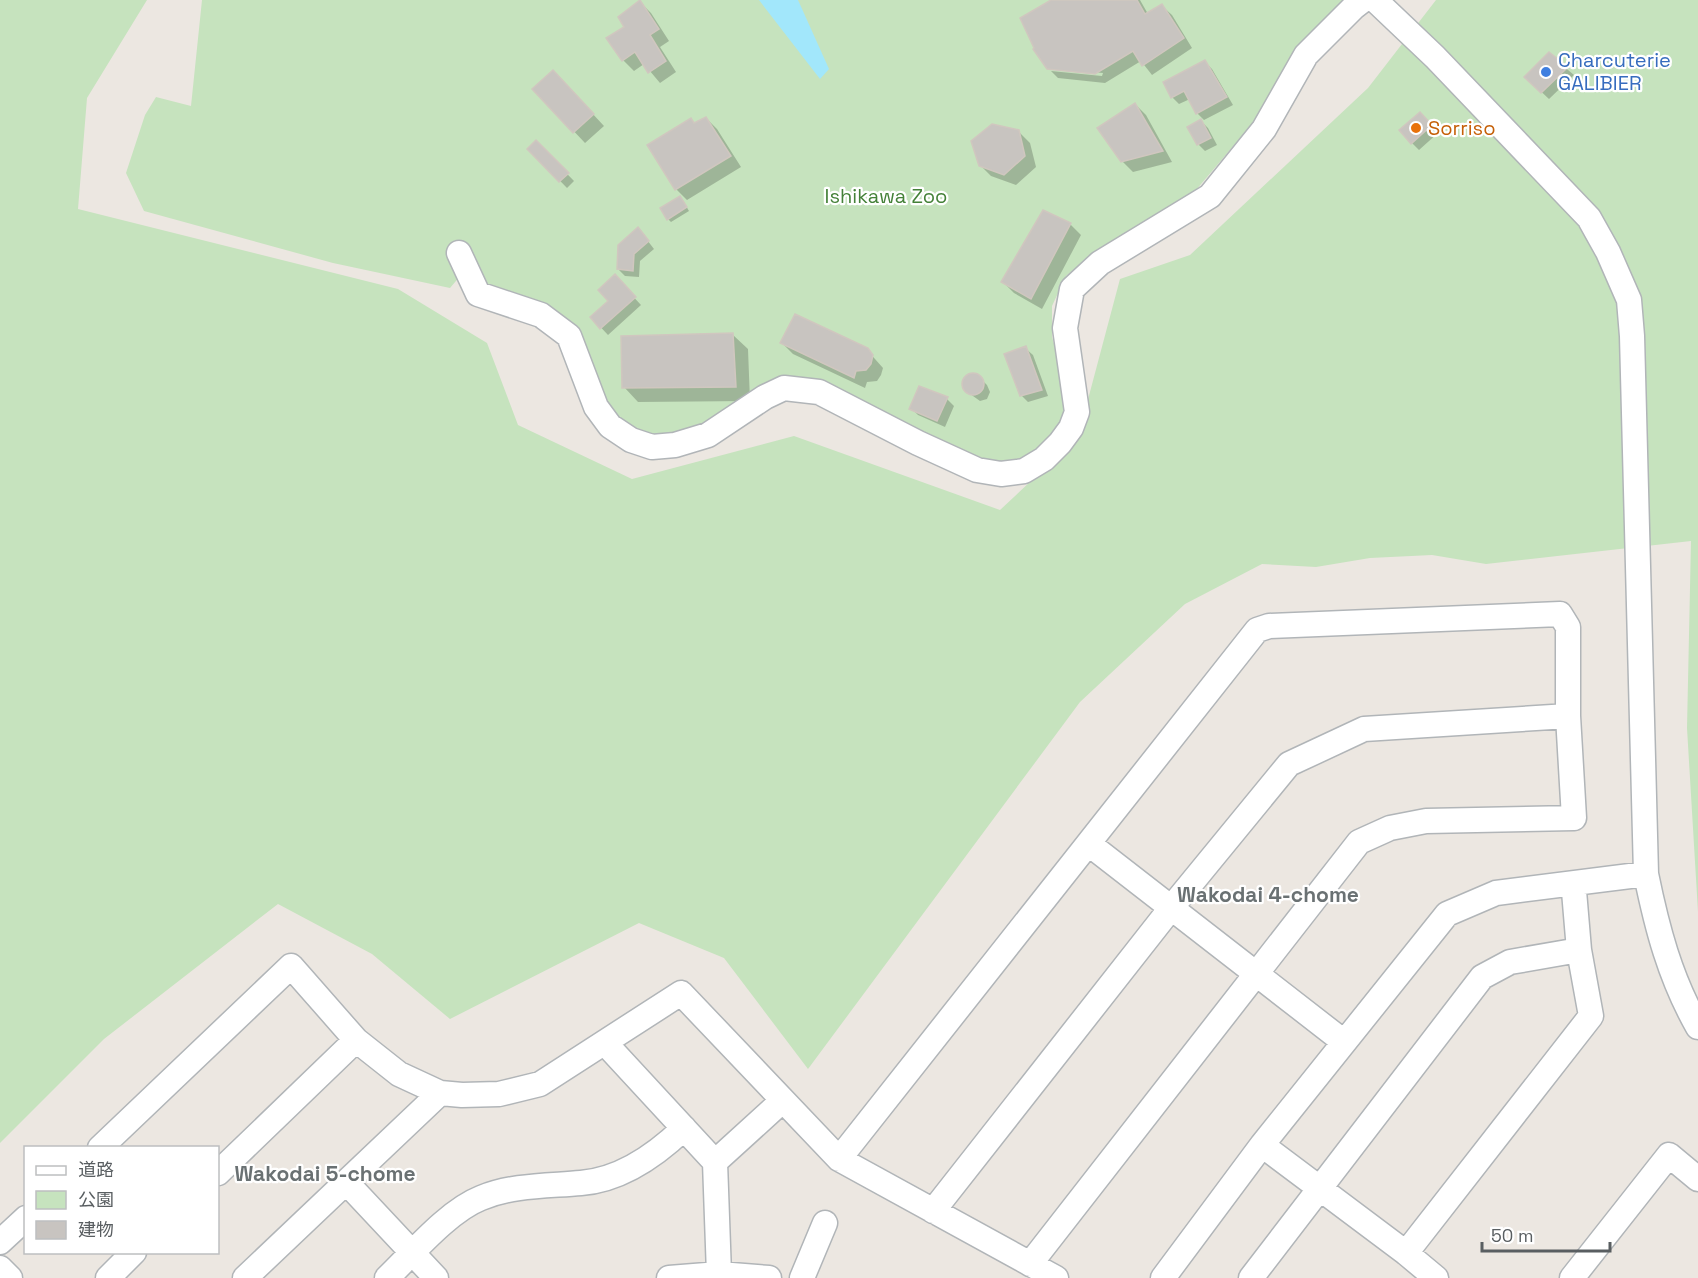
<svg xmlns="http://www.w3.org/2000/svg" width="1698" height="1278" font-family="'Space Grotesk','Noto Sans JP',sans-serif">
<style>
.green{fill:#c6e3be}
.water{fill:#a2e7fb}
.shadow{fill:#0003}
.building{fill:#c8c4c0;stroke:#d0c7bf;stroke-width:1.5}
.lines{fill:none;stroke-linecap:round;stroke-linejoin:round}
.minor-casing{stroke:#b1b5b8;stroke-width:27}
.minor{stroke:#fff;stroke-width:24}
.shop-dot{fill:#3f7fe0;stroke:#fff;stroke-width:2}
.food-dot{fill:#e8710a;stroke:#fff;stroke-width:2}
.labels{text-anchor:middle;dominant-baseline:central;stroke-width:4.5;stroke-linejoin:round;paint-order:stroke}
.shop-label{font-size:20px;fill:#366cbe;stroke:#fff;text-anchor:start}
.food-label{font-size:20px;fill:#c56008;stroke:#fff;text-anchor:start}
.park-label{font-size:20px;fill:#448138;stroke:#fff}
.neighbourhood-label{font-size:21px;font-weight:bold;fill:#6a7173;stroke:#fff}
</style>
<rect width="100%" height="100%" fill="#ece7e1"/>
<path class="green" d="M 0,0 L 147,0 L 87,98 L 78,209 L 398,289 L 487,343 L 518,425 L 632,479 L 794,436 L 1000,510 L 1078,437 L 1120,279 L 1190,255 L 1368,88 L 1436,0 L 1698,0 L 1698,912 L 1687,728 L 1691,541 L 1486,564 L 1432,555 L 1370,558 L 1316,567 L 1262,564 L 1185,604 L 1080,702 L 808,1069 L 724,958 L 639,923 L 450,1019 L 372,954 L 278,904 L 104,1039 L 0,1143 Z
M 202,0 L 1348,0 L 1257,118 L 1196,190 L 1092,255 L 1066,276 L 1052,306 L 1052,337 L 1062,369 L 1066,408 L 1056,432 L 1033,458 L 1006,463 L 974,458 L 788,378 L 743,397 L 700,427 L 678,437 L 634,432 L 610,412 L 580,333 L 492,291 L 472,262 L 450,288 L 333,263 L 144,211 L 126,173 L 145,115 L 156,97 L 191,106 Z"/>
<path class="water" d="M 759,0 L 798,0 L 829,69 L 820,79 Z"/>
<path class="shadow" d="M 1054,0 L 1140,0 L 1148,14 L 1162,6 L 1172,15 L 1192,48 L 1152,75 L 1141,61 L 1105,83 L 1058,78 L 1051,71 L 1102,76 L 1103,73 L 1049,68 Z
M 640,2 L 651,13 L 669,41 L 660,47 L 676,72 L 660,83 L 644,64 L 634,71 L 623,60 Z
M 1549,54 L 1574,75 L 1549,99 L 1533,84 Z
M 1205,62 L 1212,69 L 1233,105 L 1204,120 L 1197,113 L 1190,99 L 1179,104 L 1172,97 Z
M 564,83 L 604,126 L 585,143 L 534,89 Z
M 1135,104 L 1146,115 L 1172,162 L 1133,172 L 1122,161 Z
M 1420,114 L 1438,133 L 1419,150 L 1412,143 Z
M 706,118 L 717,129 L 741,167 L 687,200 L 677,190 L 649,146 L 691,119 L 695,124 Z
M 1201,121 L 1208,128 L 1217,145 L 1205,151 L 1198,144 Z
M 1019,132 L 1030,143 L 1036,167 L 1016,185 L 991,176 L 980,165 Z
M 536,142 L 574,181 L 567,188 L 529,149 Z
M 683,201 L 689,211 L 671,222 L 668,219 Z
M 1070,224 L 1081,235 L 1042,309 L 1014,293 L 1003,282 Z
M 644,236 L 654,249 L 640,261 L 639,277 L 625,276 L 618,269 Z
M 615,277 L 641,305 L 608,335 L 592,318 L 611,301 Z
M 733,335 L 748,349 L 750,401 L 638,402 L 624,387 Z
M 782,343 L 867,350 L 883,368 L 881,375 L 877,381 L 867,382 L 865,388 L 793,354 Z
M 1025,348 L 1033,355 L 1048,396 L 1028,402 L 1021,395 Z
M 973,375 L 980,378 L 987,385 L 990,392 L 987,399 L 980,401 L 966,391 L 963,384 L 966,377 Z
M 947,399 L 954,406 L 945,427 L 918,415 L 911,408 Z"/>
<path class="building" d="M 640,0 L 659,29 L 650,35 L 666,61 L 648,73 L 635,52 L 622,61 L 606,38 L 624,27 L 618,17 Z
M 1051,0 L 1137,0 L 1145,14 L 1162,4 L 1184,38 L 1142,66 L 1133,51 L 1095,74 L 1047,69 L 1033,49 L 1034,48 L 1020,18 Z
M 1549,52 L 1568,67 L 1541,93 L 1524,77 Z
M 1205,60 L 1227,97 L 1196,114 L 1184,91 L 1171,98 L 1163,82 Z
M 553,70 L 594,114 L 573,133 L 532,89 Z
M 1135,103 L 1163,151 L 1121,162 L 1097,128 Z
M 1420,112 L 1432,125 L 1411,144 L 1399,130 Z
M 706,117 L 731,156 L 675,190 L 647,145 L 691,118 L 694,123 Z
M 1201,119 L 1211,138 L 1197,145 L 1187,127 Z
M 992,124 L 1019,130 L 1025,156 L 1004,175 L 979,166 L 971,141 Z
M 536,140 L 569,173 L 559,182 L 527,149 Z
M 680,196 L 687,207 L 667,220 L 660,208 Z
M 1043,210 L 1071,223 L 1031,299 L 1001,282 Z
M 638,227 L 649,241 L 634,254 L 633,271 L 617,269 L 618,245 Z
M 615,274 L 636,297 L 600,329 L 590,317 L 608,301 L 598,290 Z
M 795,314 L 868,348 L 873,355 L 871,364 L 866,370 L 856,371 L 854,378 L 780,343 Z
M 733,333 L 736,387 L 622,388 L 621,336 Z
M 1026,346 L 1042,390 L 1020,396 L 1004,354 Z
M962 384a11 11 0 1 1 22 0a11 11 0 1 1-22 0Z
M 919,386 L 948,397 L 937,421 L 909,409 Z"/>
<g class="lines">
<g class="minor-casing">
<path id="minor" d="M 1375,0 L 1435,57 L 1589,218 L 1608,252 L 1629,300 L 1632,336 L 1646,874 C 1657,928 1670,978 1698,1027
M 459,253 L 478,294 L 541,315 L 569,336 L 596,407 L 610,426 L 631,440 L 652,447 L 675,445 L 708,435 L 765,397 L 784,388 L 819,392 L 918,443 L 977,470 L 1001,474 L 1024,471 L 1044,459 L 1060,443 L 1071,428 L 1077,412 L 1065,328 L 1072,289 L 1100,263 L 1210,196 L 1264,129 L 1306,55 L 1354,7 L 1363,0
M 1089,844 L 1344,1042
M 605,1043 L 715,1162 L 719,1274
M 1262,1145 L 1406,1253 L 1436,1278
M 100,1148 L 291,966 L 356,1040 L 399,1074 L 440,1093 L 462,1095 L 499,1094 L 540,1084 L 681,993 L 839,1159 L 1056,1278
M 839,1159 L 1257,630 L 1269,626 L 1560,614 L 1568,627 L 1568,716 L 1574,818 L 1426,821 L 1390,828 L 1359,842 L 1030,1264
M 715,1162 L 782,1101
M 218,1173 L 356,1040
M 346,1182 L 436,1278
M 933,1211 L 1171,908 L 1289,764 L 1364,729 L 1568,716
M 0,1242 L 26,1218
M 1406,1253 L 1591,1016 L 1579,950 L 1574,891 L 1579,883
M 0,1268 L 10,1278
M 108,1278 L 134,1252
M 245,1278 L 440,1093
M 387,1278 C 413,1253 448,1211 481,1198 C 512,1185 547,1186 581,1183 C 621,1180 656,1155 684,1128
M 669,1278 L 719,1274 L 769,1278
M 802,1278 L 825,1223
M 1163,1278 L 1262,1145 L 1447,914 L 1496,893 L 1646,874
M 1251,1278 L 1482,977 L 1510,962 L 1579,950
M 1572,1278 L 1669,1155 L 1698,1179"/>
</g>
<use href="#minor" class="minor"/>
</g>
<circle class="shop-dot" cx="1546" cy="72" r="6"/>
<circle class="food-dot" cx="1416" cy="128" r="6"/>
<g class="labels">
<g class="shop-label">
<text x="1558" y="60">Charcuterie<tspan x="1558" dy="23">GALIBIER</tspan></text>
</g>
<g class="food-label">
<text x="1428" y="128">Sorriso</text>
</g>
<g class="park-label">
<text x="886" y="196">Ishikawa Zoo</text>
</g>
<g class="neighbourhood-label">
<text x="1268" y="894">Wakodai 4-chome</text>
<text x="325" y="1173">Wakodai 5-chome</text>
</g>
</g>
<rect x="24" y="1146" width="195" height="108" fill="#ffffff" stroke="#bdbfc0" stroke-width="1.5"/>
<rect x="36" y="1166" width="30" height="9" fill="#ffffff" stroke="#bdbfc0" stroke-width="1.5"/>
<text x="78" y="1176" font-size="18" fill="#595e61">道路</text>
<rect x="36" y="1191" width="30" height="18" fill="#c6e3be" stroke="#bdbfc0" stroke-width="1.5"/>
<text x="78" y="1206" font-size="18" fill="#595e61">公園</text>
<rect x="36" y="1221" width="30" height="18" fill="#c8c4c0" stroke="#bdbfc0" stroke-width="1.5"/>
<text x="78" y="1236" font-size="18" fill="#595e61">建物</text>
<path d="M1482 1242v9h128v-9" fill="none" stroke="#595e61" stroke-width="3"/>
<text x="1491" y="1242" font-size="18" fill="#595e61" stroke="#ffffff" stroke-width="4.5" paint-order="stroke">50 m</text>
</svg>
